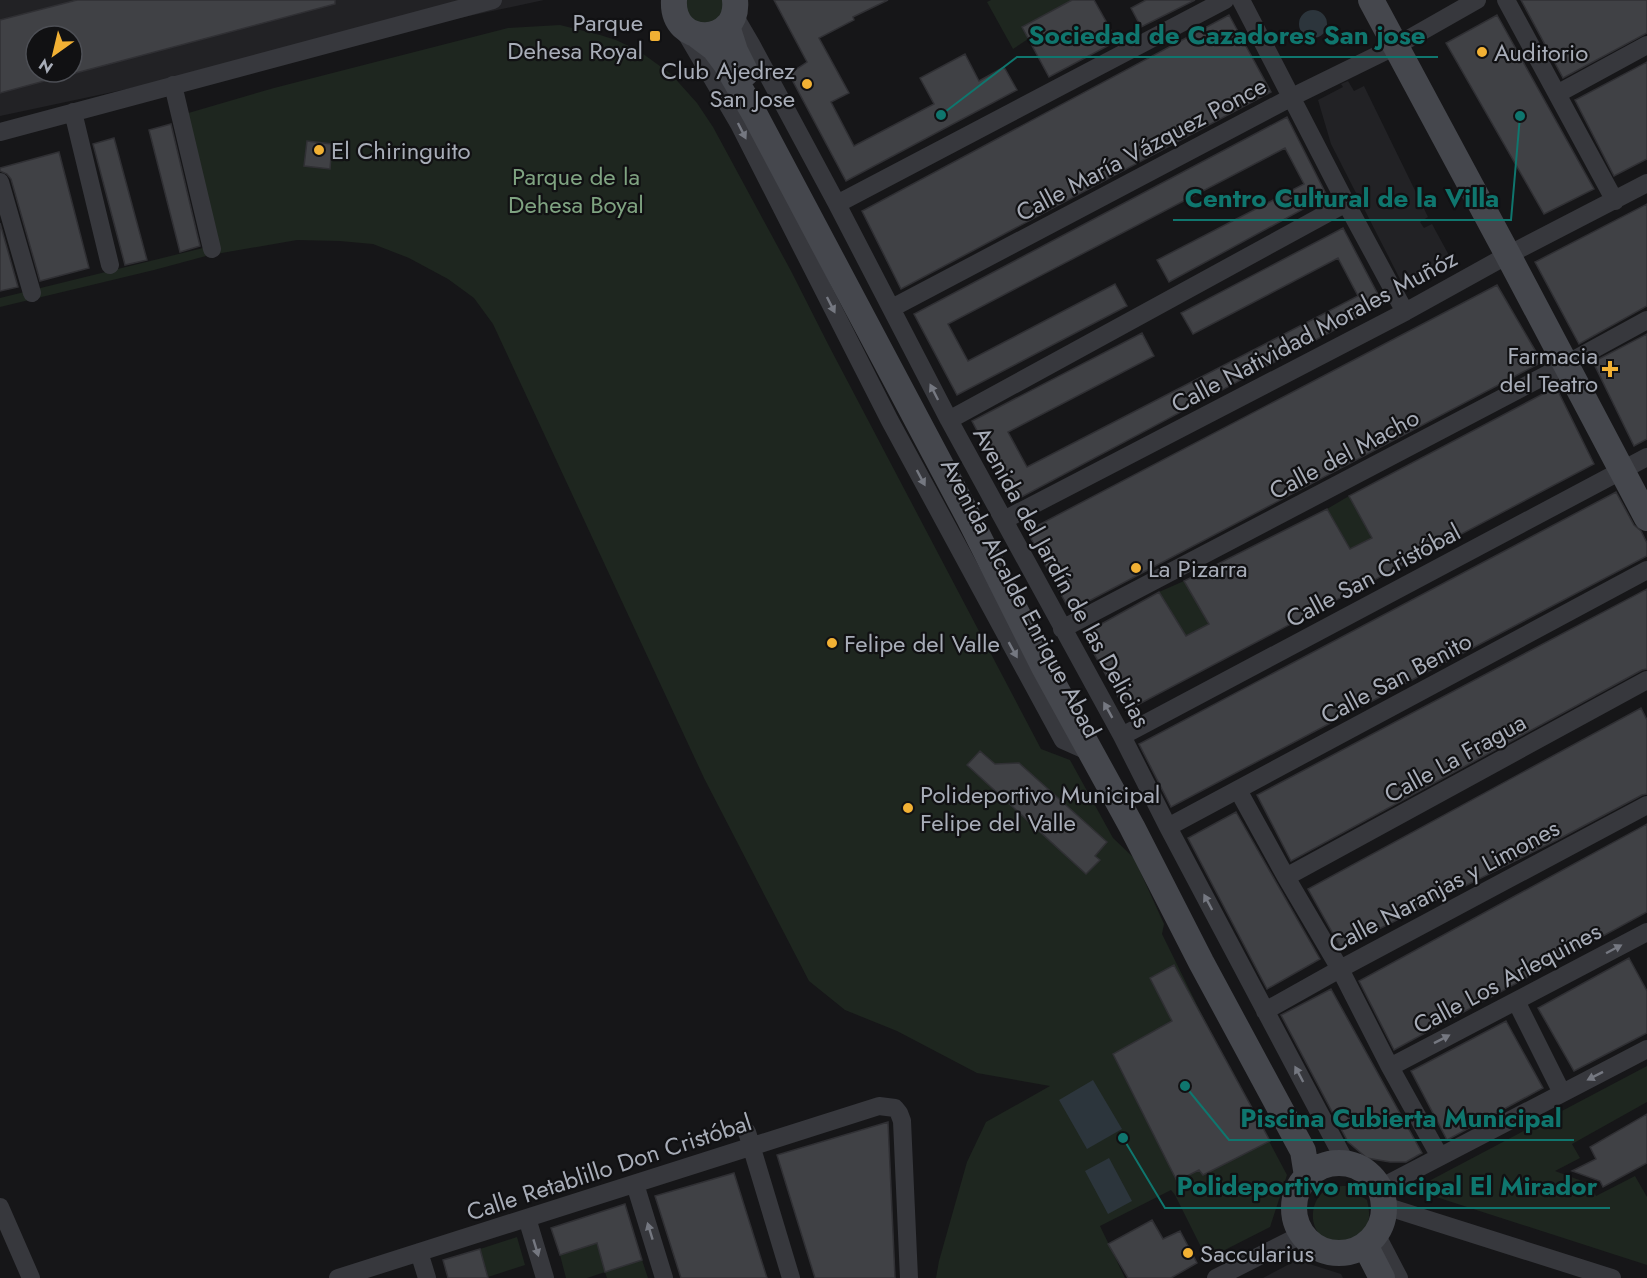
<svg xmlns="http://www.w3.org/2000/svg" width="1647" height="1278" font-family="Jost,sans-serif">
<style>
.built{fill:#222225;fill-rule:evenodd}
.green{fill:#1e261f}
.water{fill:#2c353c}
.building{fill:#404145;stroke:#303034;stroke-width:1.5}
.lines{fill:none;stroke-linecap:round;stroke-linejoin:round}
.street{stroke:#37383d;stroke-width:18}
.secondary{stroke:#45474d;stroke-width:26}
.oneway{fill:#757881}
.poi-dot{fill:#f2b134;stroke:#111113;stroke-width:2}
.labels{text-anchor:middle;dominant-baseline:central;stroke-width:4.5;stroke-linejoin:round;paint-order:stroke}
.poi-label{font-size:24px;fill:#a8adb8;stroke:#111113;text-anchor:start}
.street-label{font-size:24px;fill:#a8adb8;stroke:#111113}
.park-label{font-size:24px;fill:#7fa381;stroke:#111113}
.leader{fill:none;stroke:#0f766e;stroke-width:2}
.callout-dot{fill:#0f766e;stroke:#111113;stroke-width:2}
.callout-label{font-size:26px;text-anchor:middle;font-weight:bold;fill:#0f766e;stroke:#111113;stroke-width:4.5;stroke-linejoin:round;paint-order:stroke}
</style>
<rect width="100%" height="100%" fill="#161618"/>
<path class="built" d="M 0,0 L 544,0 L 0,116 ZM 36,36 L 72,36 L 72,72 L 36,72 Z
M 1348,81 L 1354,91 L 1364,86 L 1428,217 L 1420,222 L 1424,228 L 1432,224 L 1451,259 L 1403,285 L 1331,144 L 1318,100 L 1343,87 L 1341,84 Z
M 1297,1260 L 1341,1274 L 1343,1278 L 1263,1278 Z"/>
<path class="green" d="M 685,0 L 725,0 L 726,4 L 713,27 L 688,20 Z
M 991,0 L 1072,0 L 1022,27 L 1028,39 L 1013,49 L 987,2 Z
M 560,25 L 600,35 L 616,40 L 639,51 L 671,74 L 697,103 L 713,127 L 791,271 L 829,346 L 1041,749 L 1070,760 L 1113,838 L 1134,858 L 1164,924 L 1162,934 L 1198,1007 L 1287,1175 L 1270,1227 L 1207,1259 L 1175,1195 L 1171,1190 L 1100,1226 L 1125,1278 L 936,1278 L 939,1261 L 967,1162 L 986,1122 L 1050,1086 L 977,1073 L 897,1031 L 845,1010 L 809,981 L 704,778 L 493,324 L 474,298 L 448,279 L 409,258 L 373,244 L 340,241 L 297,240 L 216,254 L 185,114 L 274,88 L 508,28 Z
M 203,248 L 206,256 L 154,270 L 0,307 L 0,298 Z
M 1349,496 L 1372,538 L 1350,549 L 1327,509 Z
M 1184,581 L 1209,624 L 1186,636 L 1159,592 Z
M 1647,1066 L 1647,1102 L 1572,1144 L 1580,1158 L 1555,1171 L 1590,1184 L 1596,1196 L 1635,1176 L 1647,1197 L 1647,1265 L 1433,1196 L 1429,1181 Z
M 1346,1186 L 1367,1200 C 1369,1209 1371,1219 1366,1227 C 1359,1243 1336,1248 1322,1237 C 1306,1223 1312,1193 1332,1187 C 1336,1186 1342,1186 1346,1186 Z
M 517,1237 L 525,1265 L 488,1277 L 480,1249 Z
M 597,1243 L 605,1272 L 642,1260 L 648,1278 L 607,1278 L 605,1272 L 587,1278 L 566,1278 L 560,1255 Z"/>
<path class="water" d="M1299 24a14 14 0 1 1 28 0a14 14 0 1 1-28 0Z
M 1093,1080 L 1122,1129 L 1087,1149 L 1059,1100 Z
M 1109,1158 L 1132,1201 L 1108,1214 L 1085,1171 Z"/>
<path class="building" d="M 77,0 L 335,0 L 335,4 L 72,74 L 72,36 L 36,36 L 36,72 L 63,72 L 63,76 L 0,93 L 0,20 Z
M 774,0 L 888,0 L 853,17 L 854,20 L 819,38 L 849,93 L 831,102 L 854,146 L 934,104 L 920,78 L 965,54 L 979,81 L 1004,67 L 1017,90 L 846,181 L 789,74 L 807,62 Z
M 1072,0 L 1094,0 L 1117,41 L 1049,77 L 1022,27 Z
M 1146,0 L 1195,0 L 1141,27 L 1131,8 Z
M 1521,0 L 1647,0 L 1647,33 L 1563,78 Z
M 1229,15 L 1271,92 L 901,289 L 862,211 Z
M 1497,15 L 1594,189 L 1544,214 L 1446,43 Z
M 1647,62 L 1647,159 L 1614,176 L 1575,100 Z
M 1287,117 L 1327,196 L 1169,282 L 1157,260 L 1304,184 L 1285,148 L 948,324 L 968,361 L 1115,284 L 1127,306 L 957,395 L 914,314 Z
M 171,124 L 200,246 L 180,252 L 149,130 Z
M 114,138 L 147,260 L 125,265 L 93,144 Z
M 307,141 L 332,144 L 330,169 L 304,166 Z
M 59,152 L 89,268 L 40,281 L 11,179 L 7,174 L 0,171 L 0,168 Z
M 1647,204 L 1647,306 L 1579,344 L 1535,262 Z
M 0,223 L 18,287 L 0,291 Z
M 1343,228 L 1383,304 L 1014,501 L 972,421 L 1142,333 L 1154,356 L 1008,432 L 1027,467 L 1358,296 L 1338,258 L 1193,334 L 1181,313 Z
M 1497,285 L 1542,362 L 1070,611 L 1027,531 Z
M 1647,334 L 1647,439 L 1634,446 L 1593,362 Z
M 1556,387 L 1594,464 L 1126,711 L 1083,634 L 1159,592 L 1186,636 L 1209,624 L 1184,581 L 1327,509 L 1350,549 L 1372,538 L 1349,496 Z
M 1616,492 L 1634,525 L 1641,531 L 1647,543 L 1647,556 L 1171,807 L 1139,744 Z
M 1647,589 L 1647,669 L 1642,670 L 1291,861 L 1257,795 Z
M 1641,708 L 1647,720 L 1647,794 L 1642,795 L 1557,840 L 1341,948 L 1308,889 Z
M 980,751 L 995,764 L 1019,763 L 1107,842 L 1095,856 L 1100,860 L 1086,874 L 967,765 Z
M 1236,812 L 1320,959 L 1267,989 L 1188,838 Z
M 1647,824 L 1647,912 L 1394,1050 L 1359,981 Z
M 1629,958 L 1647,991 L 1647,1033 L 1574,1071 L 1538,1008 Z
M 1174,965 L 1270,1141 L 1203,1175 L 1199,1170 L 1177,1181 L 1113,1054 L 1172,1021 L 1150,978 Z
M 1331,989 L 1422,1153 L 1406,1162 L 1390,1162 L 1367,1158 L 1348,1142 L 1281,1015 Z
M 1506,1021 L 1543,1088 L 1447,1140 L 1411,1071 Z
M 1647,1114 L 1647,1163 L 1603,1187 L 1600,1181 L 1572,1171 L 1596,1159 L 1590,1147 Z
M 888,1122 L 895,1278 L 815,1278 L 777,1155 Z
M 734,1173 L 767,1278 L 681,1278 L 655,1196 Z
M 625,1204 L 642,1260 L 605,1272 L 597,1243 L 560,1255 L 551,1228 Z
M 1152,1220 L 1163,1239 L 1180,1231 L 1197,1263 L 1171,1278 L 1128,1278 L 1108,1244 Z
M 480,1249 L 488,1278 L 448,1278 L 443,1260 Z"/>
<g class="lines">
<path class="street" d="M 1241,0 L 1346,203 L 1405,312
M 1506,0 L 1615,201
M 734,15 L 751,44 L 837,204 L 949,420 L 1122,736 L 1168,827 L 1346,1163
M 684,30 L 739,124 L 890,421 L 1063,740 L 1090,752
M 173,85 L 212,249
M 1557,94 L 1647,45
M 73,112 L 110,265
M 0,132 L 493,0
M 0,182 L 32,293
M 837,204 L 1225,0
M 892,308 L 1292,97 L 1396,46 L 1477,0
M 949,420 L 1346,203
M 1004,520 L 1405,312 L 1508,255 L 1647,183
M 1062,629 L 1550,373 L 1647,320
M 1122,736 L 1647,457
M 1238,790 L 1286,877 L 1340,969 L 1390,1067 L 1440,1157
M 1168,827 L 1647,570
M 1286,877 L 1647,680
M 1516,1001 L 1562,1093
M 1265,1011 L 1340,969 L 1647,805
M 1390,1067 L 1647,932
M 747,1132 L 791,1278
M 635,1184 L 664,1278
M 1380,1188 L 1647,1049
M 1385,1206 L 1612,1278
M 0,1207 L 31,1278
M 527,1218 L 545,1278
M 1376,1234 L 1399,1278
M 419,1252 L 427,1278
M 338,1278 L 879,1106 L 895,1108 L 899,1113 L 902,1121 L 909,1278
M 1216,1278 L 1303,1234"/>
<path class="secondary" d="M 674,0 C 671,48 740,46 735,0
M 1371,0 L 1508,255 L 1647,518
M 727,26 L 735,51 L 746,73
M 698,36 L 714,48 L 726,64 L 754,113 L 969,518 L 1044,667 L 1132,827 L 1201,962 L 1303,1151 L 1307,1176
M1294 1208a45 45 0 1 1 90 0a45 45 0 1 1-90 0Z
M 1365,1245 L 1382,1278"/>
</g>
<defs><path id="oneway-solid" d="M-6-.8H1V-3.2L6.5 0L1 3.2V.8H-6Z" transform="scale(1.5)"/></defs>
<g class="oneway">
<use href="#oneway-solid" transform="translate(742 131) rotate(63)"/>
<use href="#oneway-solid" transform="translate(831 305) rotate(63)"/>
<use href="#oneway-solid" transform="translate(934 392) rotate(-117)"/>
<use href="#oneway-solid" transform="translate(921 478) rotate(62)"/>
<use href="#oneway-solid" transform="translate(1013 650) rotate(61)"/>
<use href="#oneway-solid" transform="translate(1108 710) rotate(-119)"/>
<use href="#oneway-solid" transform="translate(1208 902) rotate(-118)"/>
<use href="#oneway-solid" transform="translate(1614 949) rotate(-28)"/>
<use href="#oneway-solid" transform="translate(1442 1039) rotate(-27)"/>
<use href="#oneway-solid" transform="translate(1299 1074) rotate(-118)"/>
<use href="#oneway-solid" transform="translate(1595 1076) rotate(153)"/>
<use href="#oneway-solid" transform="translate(650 1231) rotate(-107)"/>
<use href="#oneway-solid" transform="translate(536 1248) rotate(73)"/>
</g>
<g class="poi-dot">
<rect x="649" y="30" width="12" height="12" rx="3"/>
<circle cx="1482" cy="52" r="6"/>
<circle cx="807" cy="84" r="6"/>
<circle cx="319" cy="150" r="6"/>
<path d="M1607 360h6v6h6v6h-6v6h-6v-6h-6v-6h6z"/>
<circle cx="1136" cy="568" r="6"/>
<circle cx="832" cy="643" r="6"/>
<circle cx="908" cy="808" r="6"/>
<circle cx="1188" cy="1253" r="6"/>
</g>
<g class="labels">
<g class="poi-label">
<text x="643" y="22" text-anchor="end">Parque<tspan x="643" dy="28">Dehesa Royal</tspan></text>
<text x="1494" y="52">Auditorio</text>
<text x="795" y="70" text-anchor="end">Club Ajedrez<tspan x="795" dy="28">San Jose</tspan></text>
<text x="331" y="150">El Chiringuito</text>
<text x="1598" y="355" text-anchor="end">Farmacia<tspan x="1598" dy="28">del Teatro</tspan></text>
<text x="1148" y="568">La Pizarra</text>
<text x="844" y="643">Felipe del Valle</text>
<text x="920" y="794">Polideportivo Municipal<tspan x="920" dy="28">Felipe del Valle</tspan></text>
<text x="1200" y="1253">Saccularius</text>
</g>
<g class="street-label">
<text transform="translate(1141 149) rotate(-28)">Calle María Vázquez Ponce</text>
<text transform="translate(1314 331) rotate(-28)">Calle Natividad Morales Muñóz</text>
<text transform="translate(1344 454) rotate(-28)">Calle del Macho</text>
<text transform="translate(1373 575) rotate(-28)">Calle San Cristóbal</text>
<text transform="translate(1062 577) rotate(61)">Avenida del Jardín de las Delicias</text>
<text transform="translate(1021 598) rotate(62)">Avenida Alcalde Enrique Abad</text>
<text transform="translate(1396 678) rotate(-28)">Calle San Benito</text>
<text transform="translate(1455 758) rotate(-29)">Calle La Fragua</text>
<text transform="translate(1444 886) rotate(-28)">Calle Naranjas y Limones</text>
<text transform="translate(1507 978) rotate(-28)">Calle Los Arlequines</text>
<text transform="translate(609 1167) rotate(-18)">Calle Retablillo Don Cristóbal</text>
</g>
<g class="park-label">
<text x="576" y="176">Parque de la<tspan x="576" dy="28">Dehesa Boyal</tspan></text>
</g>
</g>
<path class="leader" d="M941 115L1017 57H1438M1520 116L1511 220H1173M1185 1086L1229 1140H1574M1123 1138L1165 1208H1610"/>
<g class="callout-dot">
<circle cx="941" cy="115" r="6"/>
<circle cx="1520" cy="116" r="6"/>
<circle cx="1185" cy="1086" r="6"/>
<circle cx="1123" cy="1138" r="6"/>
</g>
<g class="callout-label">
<text x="1227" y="44">Sociedad de Cazadores San jose</text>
<text x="1342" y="207">Centro Cultural de la Villa</text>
<text x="1401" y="1127">Piscina Cubierta Municipal</text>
<text x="1387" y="1195">Polideportivo municipal El Mirador</text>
</g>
<g transform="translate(54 54) rotate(214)"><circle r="28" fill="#111113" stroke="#4d4f55" stroke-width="1.5"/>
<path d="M0-4.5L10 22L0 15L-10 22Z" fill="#f2b134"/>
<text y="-9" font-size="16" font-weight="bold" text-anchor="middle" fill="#a8adb8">N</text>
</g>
</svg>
